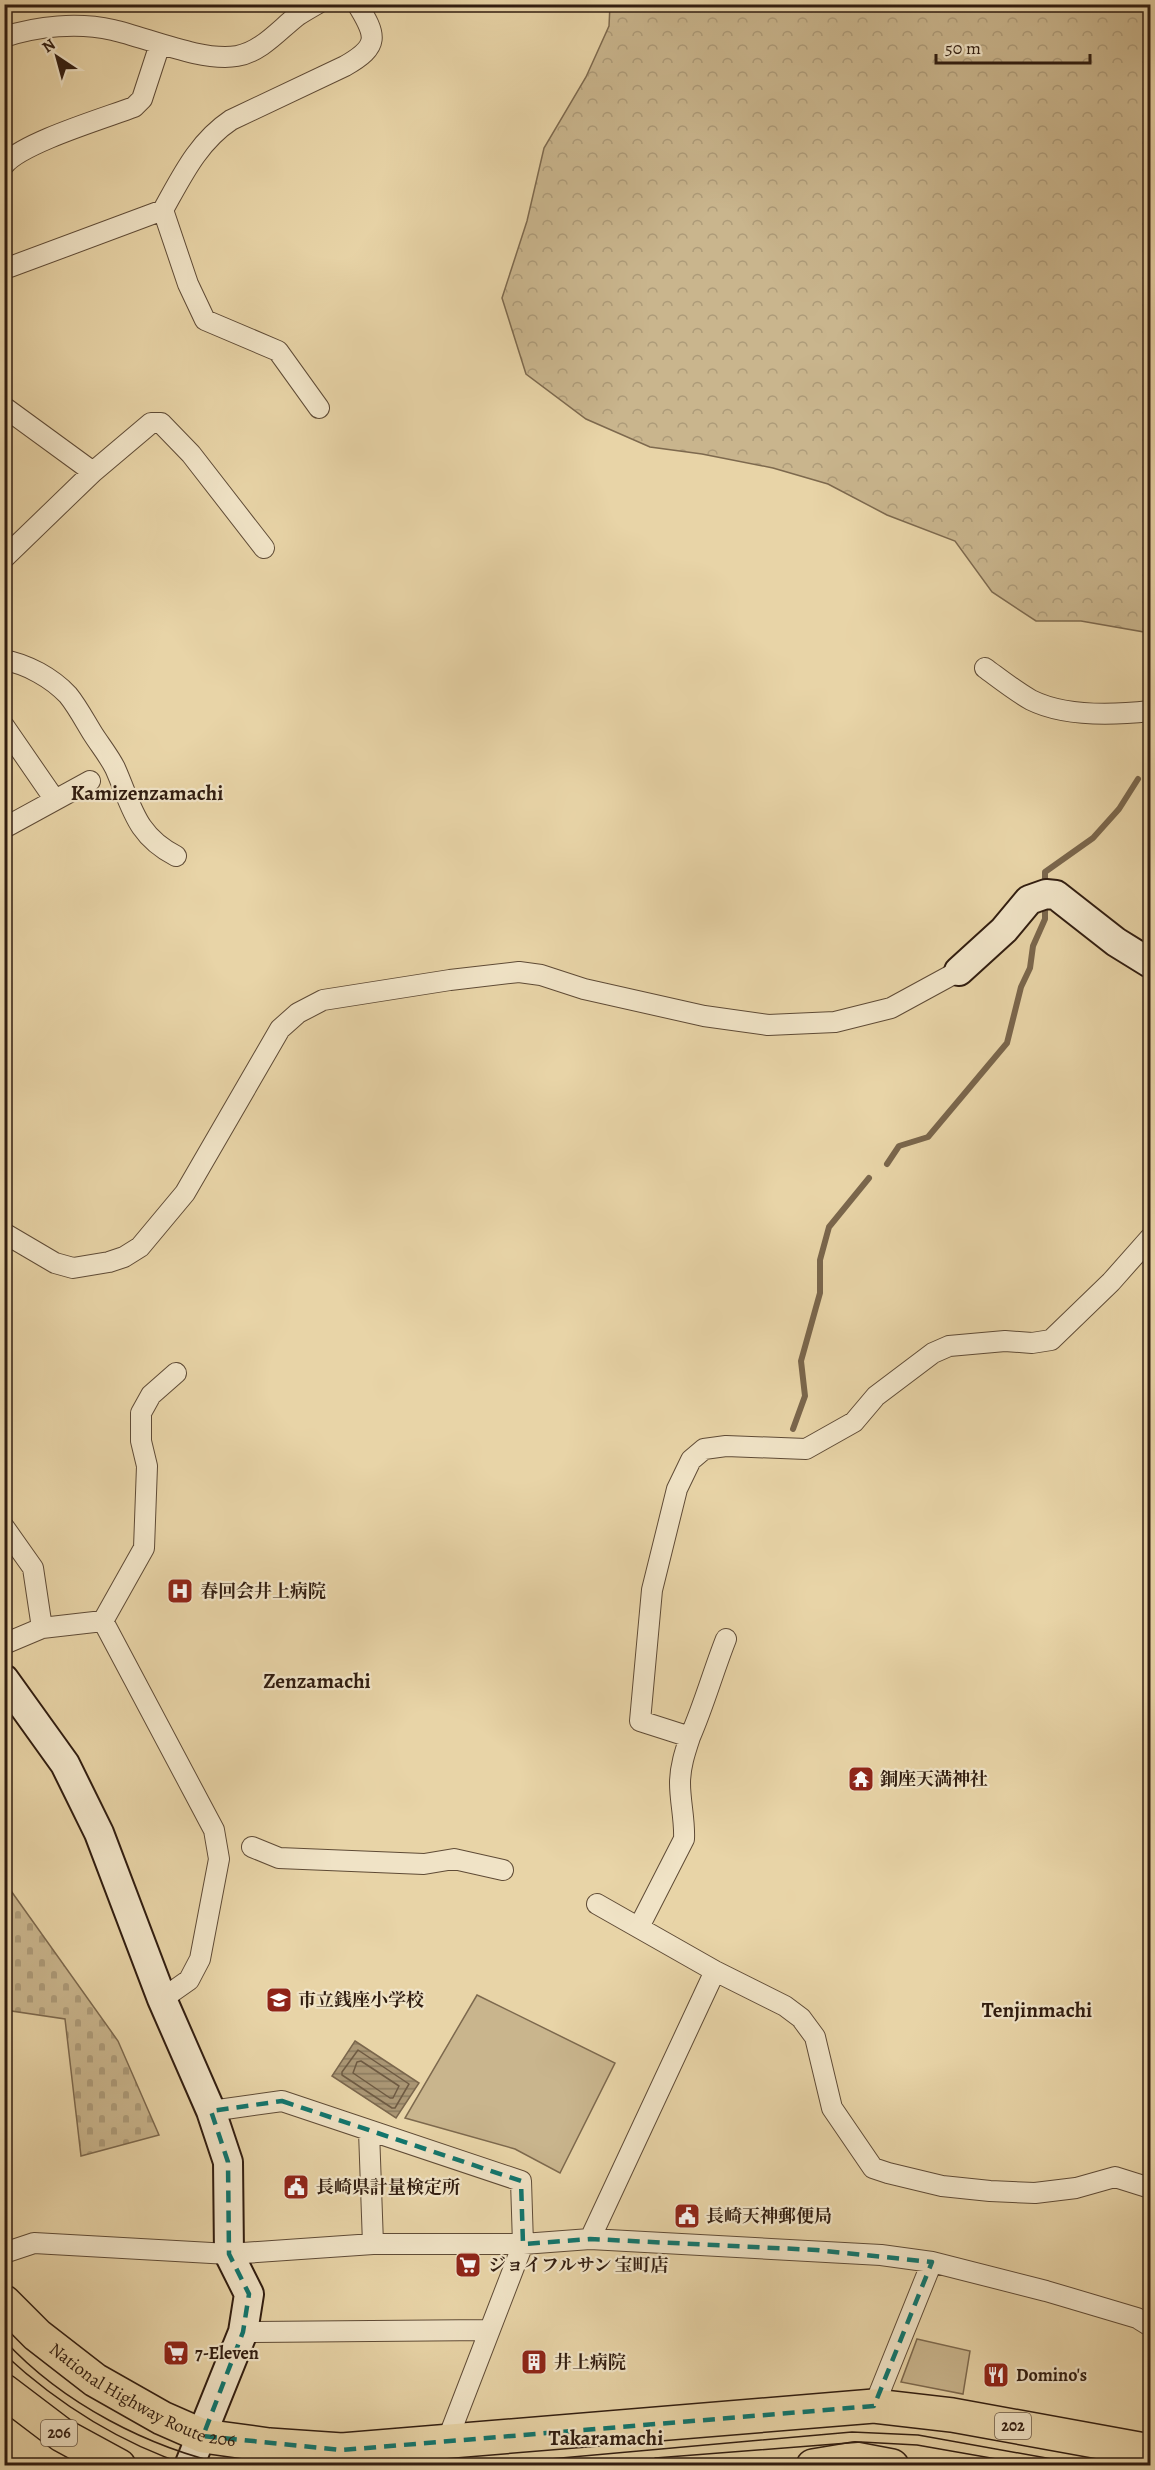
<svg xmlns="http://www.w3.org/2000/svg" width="1155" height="2470" font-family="Alegreya,'Noto Serif JP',serif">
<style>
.green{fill:#c9b58d;stroke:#7d694e;stroke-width:1.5}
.forest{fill:url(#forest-crowns);stroke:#7d694e;stroke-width:1.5}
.cemetery{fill:url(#cemetery-stones);stroke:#7d694e;stroke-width:1.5}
.water{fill:url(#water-rules);stroke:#7a664c;stroke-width:1.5}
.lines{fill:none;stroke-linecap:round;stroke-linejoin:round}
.shore{stroke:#6e5a42;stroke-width:1.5}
.stream{stroke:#7a664c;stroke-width:6}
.street-casing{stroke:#5f4b36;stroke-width:22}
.secondary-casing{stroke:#311d10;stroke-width:32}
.highway-casing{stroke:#311d10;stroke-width:36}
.street{stroke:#f0e3c6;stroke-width:20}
.secondary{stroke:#f0e3c6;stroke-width:28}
.highway{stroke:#e8d4a7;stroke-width:33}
.tram{stroke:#311d10;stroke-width:1.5}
.marked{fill:none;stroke:#0f766e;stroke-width:4.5;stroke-dasharray:12 8;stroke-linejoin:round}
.labels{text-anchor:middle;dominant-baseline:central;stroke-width:4.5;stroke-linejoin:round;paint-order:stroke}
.shield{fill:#f0e3c6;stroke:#6a5847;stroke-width:1.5}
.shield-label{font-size:16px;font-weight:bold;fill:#311d10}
.poi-label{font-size:18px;font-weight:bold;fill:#311d10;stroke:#f0e3c6;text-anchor:start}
.street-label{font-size:18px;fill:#311d10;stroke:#f0e3c6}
.quarter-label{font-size:21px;font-weight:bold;fill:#311d10;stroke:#f0e3c6}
</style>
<defs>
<pattern id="forest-crowns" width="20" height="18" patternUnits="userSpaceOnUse" patternTransform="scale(1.5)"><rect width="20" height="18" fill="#c9b58d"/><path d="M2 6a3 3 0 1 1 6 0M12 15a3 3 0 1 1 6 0" fill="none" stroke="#ad9b79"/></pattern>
<pattern id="cemetery-stones" width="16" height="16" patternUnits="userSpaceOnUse" patternTransform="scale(1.5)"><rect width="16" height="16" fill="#c9b58d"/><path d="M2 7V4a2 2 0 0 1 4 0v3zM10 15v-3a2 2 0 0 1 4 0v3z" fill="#ad9b79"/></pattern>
<pattern id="water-rules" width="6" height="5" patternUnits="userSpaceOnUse" patternTransform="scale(1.5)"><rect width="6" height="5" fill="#aa9674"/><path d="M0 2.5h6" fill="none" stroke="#8b7a5e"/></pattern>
</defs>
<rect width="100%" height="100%" fill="#e8d4a7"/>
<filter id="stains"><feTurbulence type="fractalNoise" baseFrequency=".00333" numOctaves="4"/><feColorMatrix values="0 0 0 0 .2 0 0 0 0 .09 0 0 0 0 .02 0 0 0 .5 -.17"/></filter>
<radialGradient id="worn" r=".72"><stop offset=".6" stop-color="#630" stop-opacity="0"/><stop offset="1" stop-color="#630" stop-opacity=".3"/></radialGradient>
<path class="green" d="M 477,1995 L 615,2063 L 560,2173 L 515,2149 L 405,2118 Z
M 917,2339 L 970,2351 L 963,2394 L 901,2382 Z"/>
<path class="forest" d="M 610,5 L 1150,5 L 1150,633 L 1081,621 L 1036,621 L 992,592 L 955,541 L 887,515 L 828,484 L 773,468 L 702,454 L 650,447 L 586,419 L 526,374 L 502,298 L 527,221 L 544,148 L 586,77 L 609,26 Z"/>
<path class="cemetery" d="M 4,1881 L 118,2041 L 159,2135 L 81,2156 L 65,2019 L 5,2010 Z"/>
<path class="water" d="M 355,2041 L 419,2083 L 396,2118 L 332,2076 Z"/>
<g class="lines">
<path class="shore" d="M 358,2050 L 409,2084 L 395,2108 L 392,2108 L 342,2075 L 342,2072 Z
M 361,2061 L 399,2086 L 393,2098 L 390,2098 L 353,2073 L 357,2062 Z"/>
<path class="stream" d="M 1150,760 L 1150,759
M 1045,879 L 1045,872 L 1093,838 L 1119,809 L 1138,779
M 887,1164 L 899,1146 L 928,1137 L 1007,1043 L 1021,987 L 1030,968 L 1033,946 L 1045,919 L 1045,908
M 793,1429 L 805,1396 L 801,1361 L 820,1293 L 820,1260 L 829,1227 L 869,1178"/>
<g class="street-casing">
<path id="street" d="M 4,37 C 38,26 78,22 113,30 C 148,38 202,62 237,56 C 261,52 279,30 297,16 C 303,12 310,8 317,4
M 4,165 C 21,143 105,118 134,107 L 142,99 L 160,44
M 4,264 L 10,267 L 163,210
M 4,407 L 93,472
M 319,408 L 278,351 L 205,320 L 188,284 L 163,210 C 182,176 198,142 231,120 L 345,66 C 380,46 377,36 357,4
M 4,558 L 93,472 L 151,423 L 161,423 L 191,454 L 264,548
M 4,660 C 27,664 52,678 68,695 C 77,706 85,721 93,734 C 100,745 109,756 115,768 C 132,806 135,835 176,856
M 985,668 C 1000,679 1015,691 1031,700 C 1065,717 1114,715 1150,711
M 4,726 L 55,800
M 4,828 L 90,781
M 4,1233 L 55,1263 L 73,1268 L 109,1262 L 124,1257 L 140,1247 L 185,1193 L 280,1029 L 298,1013 L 323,1000 L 450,980 L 519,972 L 541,975 L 584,989 L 704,1016 L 768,1025 L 835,1022 L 891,1008 L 959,971
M 4,1527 L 33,1568 L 42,1628
M 4,1644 L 42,1628 L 103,1621
M 690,1737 C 704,1705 713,1672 726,1639
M 252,1847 L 279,1858 L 424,1864 L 454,1859 L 503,1870
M 597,1904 L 715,1971 L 785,2006 L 801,2018 L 815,2037 L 832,2108 L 873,2168 L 888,2173 L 942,2186 L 990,2191 L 1035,2193 L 1076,2188 L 1115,2177 L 1150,2188
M 639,1927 L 684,1839 C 685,1820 680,1802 680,1783 C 680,1767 685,1752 690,1737 L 640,1721 L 652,1590 L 677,1489 L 691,1460 L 704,1449 L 726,1446 L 806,1449 L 854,1422 L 876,1396 L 933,1353 L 949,1346 L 1005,1341 L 1032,1343 L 1051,1340 L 1111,1282 L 1150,1238
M 162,1999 L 189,1980 L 200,1959 L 219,1859 L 214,1830 L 103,1621 L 144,1548 L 147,1466 L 141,1441 L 141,1413 L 151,1395 L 176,1373
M 211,2111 L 282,2101 L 521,2181 L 523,2244 L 447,2441
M 369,2131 L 373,2244
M 590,2239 L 715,1971
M 4,2253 L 34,2243 L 229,2254 L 373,2244 L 523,2244 L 590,2239 L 881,2255 L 932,2262 L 1046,2291 L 1137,2318 L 1150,2326
M 243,2332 L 489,2330
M 874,2406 L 932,2262"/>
</g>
<g class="secondary-casing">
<path id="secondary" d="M 959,971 L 1004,930 L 1029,900 L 1046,894 L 1056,895 L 1116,942 L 1150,963
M 4,1679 L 65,1764 L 99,1833 L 162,1999 L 211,2111 L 228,2162 L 229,2254 L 249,2294 L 243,2332 L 189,2466"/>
</g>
<g class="highway-casing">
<g id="highway">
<path id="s1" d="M 4,2302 L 37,2335 L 95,2380 L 162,2418 L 203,2436 L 269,2445 L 342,2450 L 874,2406 L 952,2415 L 1150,2451"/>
<path d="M 4,2391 L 62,2435 L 119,2466"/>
<path d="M 813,2466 L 855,2459 L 892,2466"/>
</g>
</g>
<use href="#street" class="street"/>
<use href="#secondary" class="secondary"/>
<use href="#highway" class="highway"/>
<path class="tram" d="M 4,2340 C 63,2404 149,2448 232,2466
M 4,2354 C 58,2404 120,2443 190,2466
M 655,2458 L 861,2442 L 917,2445 L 1036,2466
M 471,2466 L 852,2432 L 918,2435 L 1091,2466
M 577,2466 L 622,2461"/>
</g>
<path class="marked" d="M 282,2101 L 521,2181 L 523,2244 L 590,2239 L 816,2250 L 932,2262 L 874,2406 L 342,2450 L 203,2436 L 243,2332 L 249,2294 L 229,2254 L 228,2162 L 211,2111 Z"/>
<defs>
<g id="hospital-square" transform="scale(1.35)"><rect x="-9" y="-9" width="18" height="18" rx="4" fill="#8f2418" stroke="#f0e3c6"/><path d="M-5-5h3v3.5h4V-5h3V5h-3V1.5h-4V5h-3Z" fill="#fff"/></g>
<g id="temple-square" transform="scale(1.35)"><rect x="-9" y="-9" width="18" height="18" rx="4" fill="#8f2418" stroke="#f0e3c6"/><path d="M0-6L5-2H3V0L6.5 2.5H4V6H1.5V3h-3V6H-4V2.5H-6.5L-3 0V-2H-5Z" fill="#fff"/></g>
<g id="school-square" transform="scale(1.35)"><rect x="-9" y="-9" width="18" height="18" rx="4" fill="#8f2418" stroke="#f0e3c6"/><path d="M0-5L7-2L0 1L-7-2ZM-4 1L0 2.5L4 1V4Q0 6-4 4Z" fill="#fff"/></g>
<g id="civic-square" transform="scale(1.35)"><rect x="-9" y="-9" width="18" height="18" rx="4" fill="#8f2418" stroke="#f0e3c6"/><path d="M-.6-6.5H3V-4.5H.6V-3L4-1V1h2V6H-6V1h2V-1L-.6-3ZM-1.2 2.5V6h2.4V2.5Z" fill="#fff"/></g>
<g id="supermarket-square" transform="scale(1.35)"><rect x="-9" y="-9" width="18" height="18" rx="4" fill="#8f2418" stroke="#f0e3c6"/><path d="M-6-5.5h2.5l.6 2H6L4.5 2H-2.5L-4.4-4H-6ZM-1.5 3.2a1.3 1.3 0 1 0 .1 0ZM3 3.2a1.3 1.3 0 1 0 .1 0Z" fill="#fff"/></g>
<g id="building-square" transform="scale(1.35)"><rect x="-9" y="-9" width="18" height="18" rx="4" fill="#8f2418" stroke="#f0e3c6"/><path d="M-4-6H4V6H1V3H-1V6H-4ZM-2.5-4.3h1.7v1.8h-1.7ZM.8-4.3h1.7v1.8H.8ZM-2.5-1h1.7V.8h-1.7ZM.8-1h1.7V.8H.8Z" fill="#fff"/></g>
<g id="restaurant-square" transform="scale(1.35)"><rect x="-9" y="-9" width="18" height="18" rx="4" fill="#8f2418" stroke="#f0e3c6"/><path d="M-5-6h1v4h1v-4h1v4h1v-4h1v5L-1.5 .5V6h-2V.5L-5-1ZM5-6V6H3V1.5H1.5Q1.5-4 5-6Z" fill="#fff"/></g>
</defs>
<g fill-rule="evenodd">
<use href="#hospital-square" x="180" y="1591"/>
<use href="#temple-square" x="861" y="1779"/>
<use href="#school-square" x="279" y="2000"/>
<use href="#civic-square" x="296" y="2187"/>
<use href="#civic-square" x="687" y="2216"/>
<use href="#supermarket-square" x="468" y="2265"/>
<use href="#supermarket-square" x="176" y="2353"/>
<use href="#building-square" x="534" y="2362"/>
<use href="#restaurant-square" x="996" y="2375"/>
</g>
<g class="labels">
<g class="shield">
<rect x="995" y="2413" width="36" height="26" rx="4.5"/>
<rect x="41" y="2420" width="36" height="26" rx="4.5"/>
</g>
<g class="shield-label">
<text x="1013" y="2426">202</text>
<text x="59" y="2433">206</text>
</g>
<g class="poi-label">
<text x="200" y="1591">春回会井上病院</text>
<text x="880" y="1779">銅座天満神社</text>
<text x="298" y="2000">市立銭座小学校</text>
<text x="316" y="2187">長崎県計量検定所</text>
<text x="706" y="2216">長崎天神郵便局</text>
<text x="488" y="2265">ジョイフルサン 宝町店</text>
<text x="195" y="2353">7-Eleven</text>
<text x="554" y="2362">井上病院</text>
<text x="1016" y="2375">Domino's</text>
</g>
<g class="street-label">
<text stroke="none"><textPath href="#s1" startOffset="170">National Highway Route 206</textPath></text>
</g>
<g class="quarter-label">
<text x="147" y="793">Kamizenzamachi</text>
<text x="317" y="1681">Zenzamachi</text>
<text x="1037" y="2010">Tenjinmachi</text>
<text x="606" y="2438">Takaramachi</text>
</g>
</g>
<rect width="1155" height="2470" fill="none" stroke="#e8d4a7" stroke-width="24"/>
<rect x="6" y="6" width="1143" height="2458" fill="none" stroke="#311d10" stroke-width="3"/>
<rect x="12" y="12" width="1131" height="2446" fill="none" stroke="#311d10" stroke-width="1.5"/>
<g transform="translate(57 57) rotate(324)" stroke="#f0e3c6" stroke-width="4.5" paint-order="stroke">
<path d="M0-4.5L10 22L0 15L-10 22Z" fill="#311d10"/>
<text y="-9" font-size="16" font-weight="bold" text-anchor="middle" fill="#311d10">N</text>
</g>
<path d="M936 54v9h154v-9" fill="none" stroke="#311d10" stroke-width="3"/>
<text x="945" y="54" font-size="18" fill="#311d10" stroke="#f0e3c6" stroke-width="4.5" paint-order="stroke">50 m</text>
<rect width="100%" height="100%" filter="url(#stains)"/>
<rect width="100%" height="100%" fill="url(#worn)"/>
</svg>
